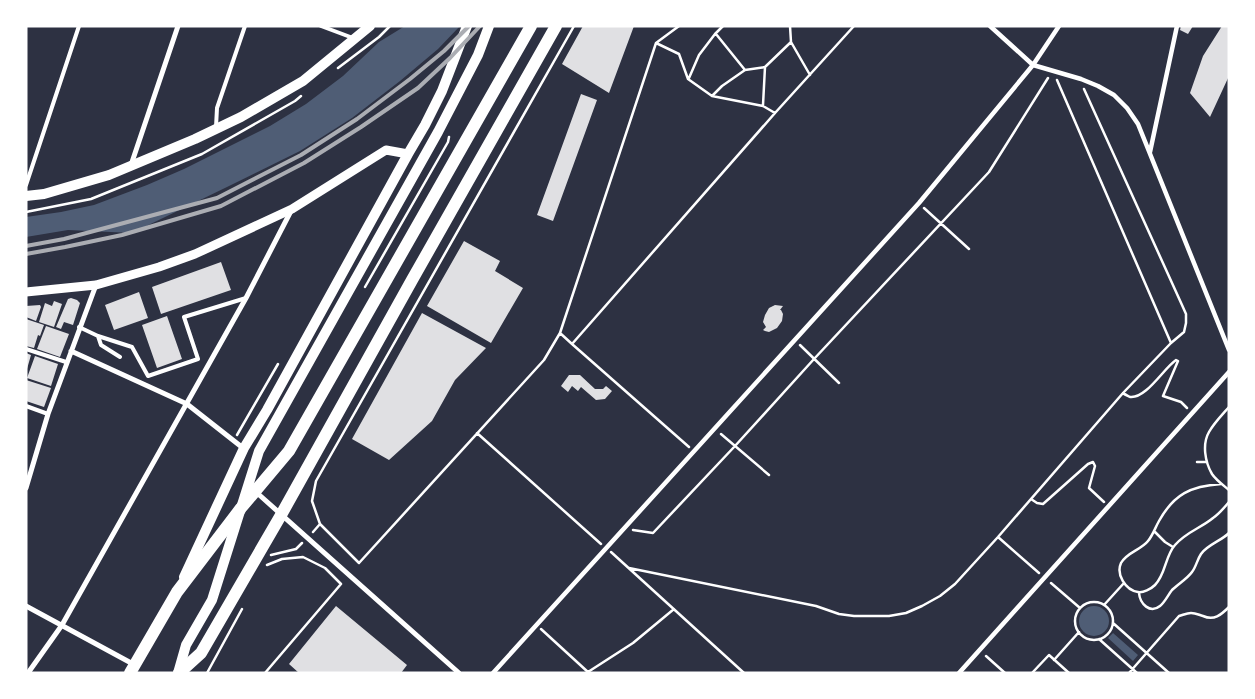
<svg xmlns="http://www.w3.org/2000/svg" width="1255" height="699" font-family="'Fira Sans',sans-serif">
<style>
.water{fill:#4f5d75}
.building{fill:#e0e0e3}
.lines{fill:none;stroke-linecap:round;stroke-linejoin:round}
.path{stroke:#fff;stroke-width:2.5}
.service{stroke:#fff;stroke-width:4}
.pedestrian{stroke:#fff;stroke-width:4.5}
.minor{stroke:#fff;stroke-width:5}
.tertiary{stroke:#fff;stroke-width:9}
.secondary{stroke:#fff;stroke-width:10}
.primary{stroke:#fff;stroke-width:12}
.rail{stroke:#abadb3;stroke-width:4}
</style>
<rect width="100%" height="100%" fill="#2d3142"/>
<path class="water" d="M 405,26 L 460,26 L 438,49 L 400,81 L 352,118 L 300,151 L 227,187 L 132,233 L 68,230 L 26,237 L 26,217 L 61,212 L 94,205 L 147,185 L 184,169 L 270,126 L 306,104 L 343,76 L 379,42 Z
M1079 621a15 15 0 1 1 30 0a15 15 0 1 1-30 0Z
M 1113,633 L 1138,655 L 1133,661 L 1108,638 Z"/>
<path class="building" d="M 583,26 L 634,26 L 609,93 L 562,64 Z
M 1181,26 L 1193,26 L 1188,34 L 1180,30 Z
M 1222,26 L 1229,26 L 1229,76 L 1210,117 L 1190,93 L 1203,56 Z
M 581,94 L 597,100 L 553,221 L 537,215 Z
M 464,241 L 500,261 L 495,271 L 523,288 L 491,343 L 427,306 Z
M 221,262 L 231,290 L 161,314 L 152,287 Z
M 139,292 L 148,318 L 114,330 L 105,305 Z
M 71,298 L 77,300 L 80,303 L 73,325 L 64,322 L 61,329 L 56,327 L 68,299 Z
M 54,301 L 62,304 L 54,327 L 39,322 L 45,303 L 52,306 Z
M 40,305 L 41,307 L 36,321 L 26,317 L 26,306 Z
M 775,305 L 783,306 L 780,310 L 781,310 L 783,314 L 782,321 L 777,328 L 769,332 L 765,331 L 763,330 L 766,327 L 763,322 L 765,315 L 769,308 Z
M 422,313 L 486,348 L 455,380 L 432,421 L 389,460 L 352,439 Z
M 167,316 L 182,359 L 157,368 L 142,325 Z
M 26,319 L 44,325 L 40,336 L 38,335 L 34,348 L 26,346 Z
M 46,326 L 69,334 L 60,357 L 37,349 Z
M 26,353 L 31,355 L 27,369 L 26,369 Z
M 35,356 L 58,364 L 51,386 L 27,378 Z
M 569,375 L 580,375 L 595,389 L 603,389 L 606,386 L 612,391 L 605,399 L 596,400 L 581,387 L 578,391 L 572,386 L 568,392 L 561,386 Z
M 26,380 L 51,388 L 44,407 L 26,401 Z
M 336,606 L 407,665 L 401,673 L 299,673 L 289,664 Z"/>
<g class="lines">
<path class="path" d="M 574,26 L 316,481 L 312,501 L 320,524 L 359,563 L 544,360 L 560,333 L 656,43 L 679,26
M 716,34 L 745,70
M 791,42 L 810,75
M 656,43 L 679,54 L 688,79 L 712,96 L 763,106 L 775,113
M 338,68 L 379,37 L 390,26
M 689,78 L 699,55 L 715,34 L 723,26
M 1057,80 L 1171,343
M 712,96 L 722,86 L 745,70 L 765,67 L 791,42 L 790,26
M 763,105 L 765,67
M 924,208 L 969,249
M 26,212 L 91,199 L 202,154 L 295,101 L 301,96
M 365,287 L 448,142 L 449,137
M 560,333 L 572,344 L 775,113 L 854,26
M 572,344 L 689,447
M 800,345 L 839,383
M 1123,393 C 1124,394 1130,397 1130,397 C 1146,399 1164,368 1176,360 L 1178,361 L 1163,396 L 1181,402 L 1187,408
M 1229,407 C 1222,415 1214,423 1209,432 C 1202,444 1205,462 1212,474 C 1216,480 1223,485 1229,490
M 477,433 L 601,544
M 721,434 L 769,475
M 237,435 L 278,364
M 1197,462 L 1207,462
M 1221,484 C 1191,486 1174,494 1159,521 C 1155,528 1153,535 1148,541 C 1141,550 1127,552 1121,563 C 1116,574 1125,590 1138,592 C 1143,593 1151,589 1155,585 C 1166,574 1165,556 1175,545 C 1186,532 1201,528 1213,518 C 1219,514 1224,508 1229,502
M 1031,499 L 1037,503 L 1043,504 L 1088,464 L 1093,462 L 1095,466 L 1089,488 L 1104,502
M 633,530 L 653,533 L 735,446 L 814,359 L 989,172 L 1048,78
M 1154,531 L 1165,542 L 1173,547
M 313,532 L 320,524
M 998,537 L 1039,573
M 611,552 L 744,673
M 271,555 L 296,549 L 302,543
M 629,568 L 816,606 L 839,614 L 854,616 L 889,616 L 906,613 L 922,606 L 940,596 L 955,584 L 998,537 L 1123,393 L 1171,343 L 1184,332 L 1186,323 L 1186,314 L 1182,305 L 1084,89
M 1051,583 L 1080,608
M 1139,593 C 1140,604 1150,614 1160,606 C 1165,602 1168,595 1172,590 C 1178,584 1187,579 1192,572 C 1196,567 1197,560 1201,554 C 1207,545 1221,541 1229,533
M1075 621a19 19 0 1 1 38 0a19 19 0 1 1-38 0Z
M 1104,605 L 1124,583
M 1113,623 L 1169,673
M 541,629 L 589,673
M 1099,639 L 1137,673
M 986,656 L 1005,673
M 1054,660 L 1079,632
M 588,672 L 633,643 L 674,609
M 207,673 L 242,609
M 265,673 L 341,584 L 325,568 L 303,557 L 282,559 L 267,565
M 1032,673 L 1049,655 L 1069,673
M 1129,673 L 1179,616 C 1183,615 1187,613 1191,613 C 1196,613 1199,615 1203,616 C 1214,621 1221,615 1229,607"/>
<path class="service" d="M 321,26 L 353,38
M 216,127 L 217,108 L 245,26
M 26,185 L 79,26
M 79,327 L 98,336 L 132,347 L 148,376 L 198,359 L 184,317 L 246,298
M 98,336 L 101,345 L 120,357
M 26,349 L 66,362
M 26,406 L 48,414"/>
<path class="pedestrian" d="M 990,26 L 1033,65 L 1081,79 L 1098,86 L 1114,95 L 1127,108 L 1138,124 L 1229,350
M 1150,152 L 1177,26
M 493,673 L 919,203 L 1033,65 L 1059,26
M 959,673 L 1229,372"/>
<path class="minor" d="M 131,165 L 178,26
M 71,351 L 187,404 L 243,448
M 26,488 L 48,414 L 96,285
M 256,492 L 459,673
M 26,606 L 133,664
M 28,673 L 62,625 L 246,298 L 292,209"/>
<path class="tertiary" d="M 26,292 L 96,285 L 159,267 L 195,254 L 292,209 L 386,150 L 408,154"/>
<path class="secondary" d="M 26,196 L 44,194 L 109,175 L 195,139 L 241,117 L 303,81 L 370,26
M 184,577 L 244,448 L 267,410 L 408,154 L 425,125 L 442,91 L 467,26
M 178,673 L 186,645 L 212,600 L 259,451 L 438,132 L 478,55 L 489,26"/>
<path class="primary" d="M 130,673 L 177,592 L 241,508 L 289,451 L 531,26
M 179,673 L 201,653 L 281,515 L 412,280 L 556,26"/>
<path class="rail" d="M 26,246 L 64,239 L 217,198 L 301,155 L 357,119 L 410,79 L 444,51 L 469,26
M 26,254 L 65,247 L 122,235 L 221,206 L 304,163 L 361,127 L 418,88 L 450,58 L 480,26"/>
</g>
<rect width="1255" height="699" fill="none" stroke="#ffffff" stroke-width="55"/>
</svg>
